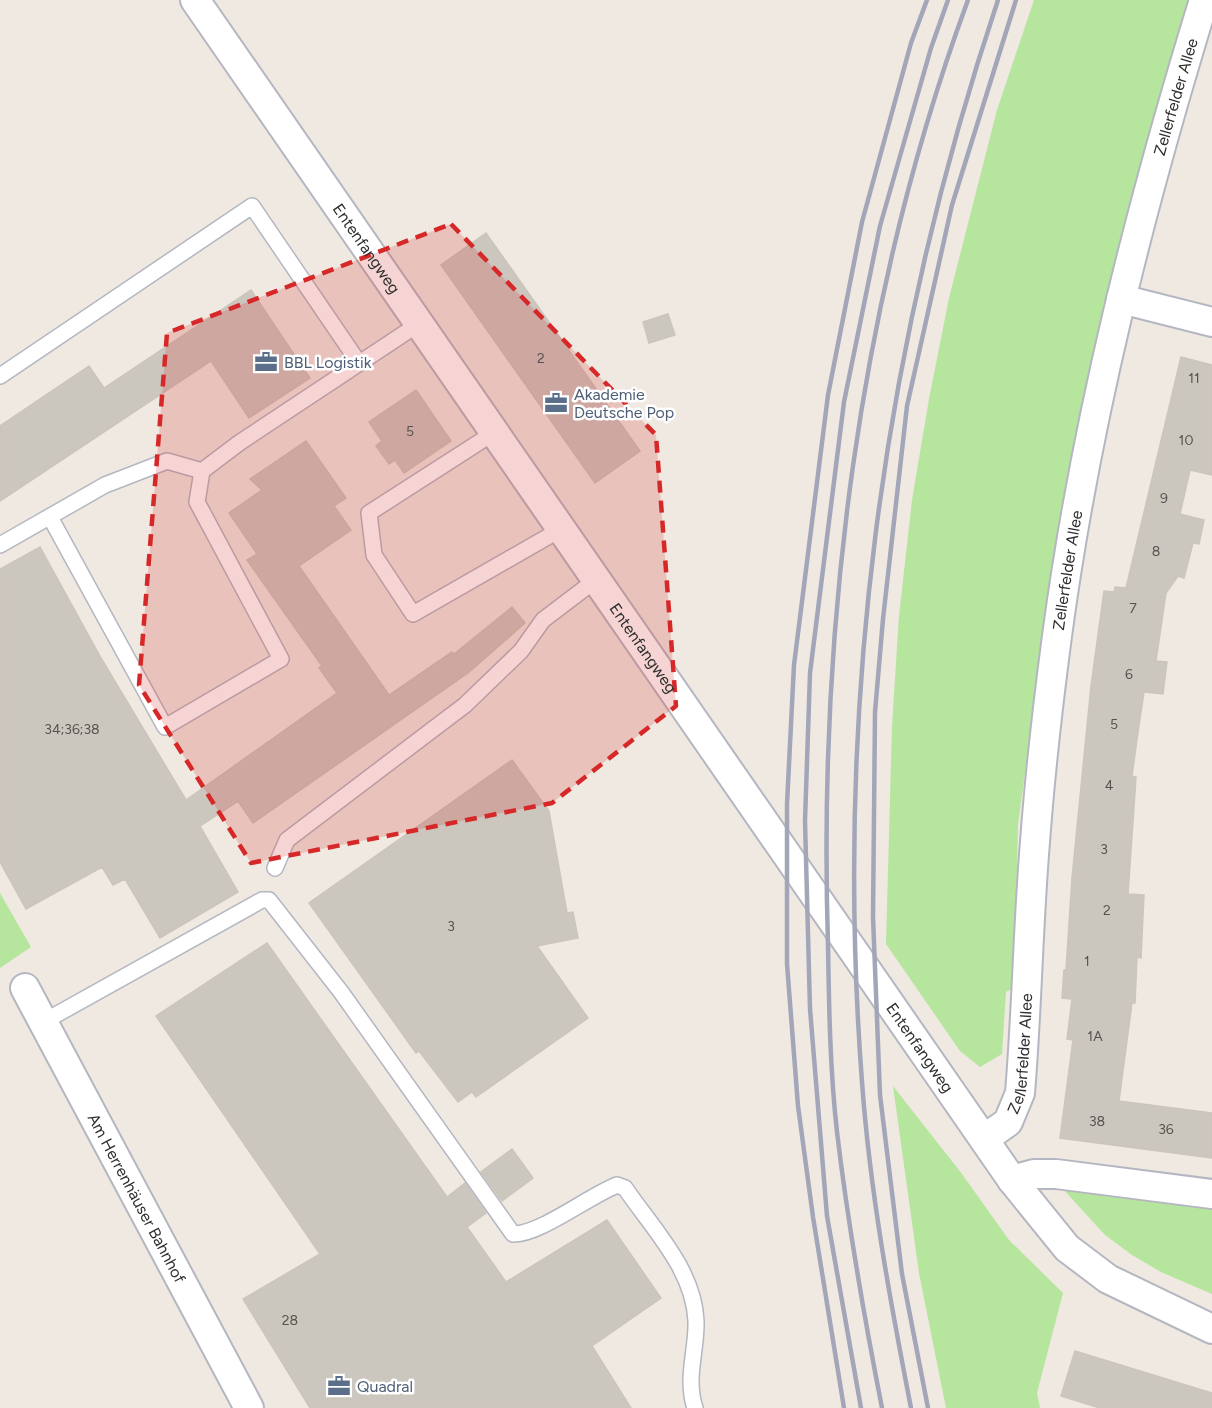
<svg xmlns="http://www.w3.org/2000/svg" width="1212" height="1408" font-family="Figtree,sans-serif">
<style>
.green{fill:#b6e59e}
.building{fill:#cbc7bf;stroke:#cbc5ba;stroke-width:1.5}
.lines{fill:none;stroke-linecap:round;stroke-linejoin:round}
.service-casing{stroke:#b4b7c1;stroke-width:18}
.minor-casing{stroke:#b4b7c1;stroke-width:32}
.service{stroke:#fff;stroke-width:15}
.minor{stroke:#fff;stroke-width:28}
.rail{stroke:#a3a6b8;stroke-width:4.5}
.marked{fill:#d62828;fill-opacity:0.2;stroke:#d62828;stroke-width:4.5;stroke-dasharray:12 8;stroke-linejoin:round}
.labels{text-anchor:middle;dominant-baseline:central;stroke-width:5;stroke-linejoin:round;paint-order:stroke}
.number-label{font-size:14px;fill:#555452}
.street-label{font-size:16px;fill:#2e2e2e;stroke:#fff}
.service-label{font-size:16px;fill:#4e5e75;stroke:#fff;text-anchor:start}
</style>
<rect width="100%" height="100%" fill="#efe9e1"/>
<path class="green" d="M 1034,0 L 1193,0 L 1044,634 L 1018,824 L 1014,988 L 1006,992 L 1002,1054 L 980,1067 L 960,1051 L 886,944 L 892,726 L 899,616 L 912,500 L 929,399 L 949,298 L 997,110 Z
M 0,893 L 31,947 L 0,968 Z
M 893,1086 L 962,1174 L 1009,1240 L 1063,1293 L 1037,1393 L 1040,1408 L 946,1408 L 919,1273 Z
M 1067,1185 L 1212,1205 L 1212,1294 L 1161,1272 L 1132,1255 L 1105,1235 L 1063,1189 Z"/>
<path class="building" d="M 486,233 L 640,451 L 595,483 L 441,265 Z
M 251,290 L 310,378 L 249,418 L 211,361 L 0,501 L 0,426 L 89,366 L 104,388 Z
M 668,314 L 675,335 L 649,343 L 643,322 Z
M 1181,357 L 1212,365 L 1212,475 L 1190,470 L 1180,514 L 1204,520 L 1199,544 L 1193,543 L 1184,578 L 1178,576 L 1166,593 L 1156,661 L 1167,662 L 1163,694 L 1144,692 L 1138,732 L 1132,776 L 1136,777 L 1128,894 L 1144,895 L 1141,958 L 1137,957 L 1135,1003 L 1132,1003 L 1119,1101 L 1212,1113 L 1212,1158 L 1060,1138 L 1073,1040 L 1067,1039 L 1072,999 L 1062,998 L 1064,970 L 1066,970 L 1072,878 L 1091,686 L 1104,591 L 1114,592 L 1115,587 L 1126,588 Z
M 416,390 L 451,441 L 404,473 L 395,460 L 389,464 L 376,446 L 382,441 L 369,422 Z
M 306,441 L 346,498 L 334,506 L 351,530 L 299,566 L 389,695 L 452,652 L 454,654 L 512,607 L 525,623 L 468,673 L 253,823 L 238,801 L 200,826 L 238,892 L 160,938 L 125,879 L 113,885 L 102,867 L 26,909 L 0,862 L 0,569 L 40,547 L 101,658 L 186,800 L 337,693 L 319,668 L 322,666 L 247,560 L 257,554 L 229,513 L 262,490 L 250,479 Z
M 512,760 L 549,811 L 567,913 L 573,912 L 578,938 L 537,946 L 588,1018 L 476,1097 L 472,1092 L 458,1102 L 419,1051 L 416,1053 L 309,903 Z
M 267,943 L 447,1197 L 465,1183 L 486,1213 L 467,1227 L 506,1282 L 607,1220 L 661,1298 L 592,1346 L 631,1408 L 310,1408 L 243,1299 L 320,1254 L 156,1016 Z
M 512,1149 L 533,1178 L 502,1201 L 481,1172 Z
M 1075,1351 L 1212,1393 L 1212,1408 L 1100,1408 L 1061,1396 Z"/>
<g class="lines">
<g class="service-casing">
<path id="service" d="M 0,376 L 252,206 L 359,363
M 495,432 L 369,513 L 374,555 L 413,614 L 563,528
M 50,517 L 165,727 L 281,659 L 197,502 L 202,471 L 239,443 L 420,323
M 0,545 L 105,485 L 167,461 L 202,471
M 275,868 L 287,840 L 465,705 L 521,651 L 543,620 L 597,579
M 43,1022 L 262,900 L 269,900 L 341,992 L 513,1234 C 539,1235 589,1196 617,1185 L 625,1188 C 653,1229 694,1270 696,1321 C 697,1350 685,1378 695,1408"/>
</g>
<g class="minor-casing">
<g id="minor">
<path id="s1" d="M 195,0 L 1012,1180 L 1067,1248 L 1108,1279 L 1212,1329"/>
<path d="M 1121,299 L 1212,322"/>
<path id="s2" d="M 25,988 L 249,1408"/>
<path id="s3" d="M 984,1139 L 1008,1122 L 1020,1093 C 1027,1009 1028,925 1035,842 C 1040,774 1048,704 1057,636 C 1086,420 1140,208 1204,0"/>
<path d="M 1012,1180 L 1034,1174 L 1056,1174 L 1212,1194"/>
</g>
</g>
<use href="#service" class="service"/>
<use href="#minor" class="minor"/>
<path class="rail" d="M 844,1408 L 813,1217 L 798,1106 L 787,964 L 787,804 L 794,665 L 828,395 L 862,222 L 911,43 L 927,0
M 861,1408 L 827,1216 L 810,1009 L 805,821 L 810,673 L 844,402 L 880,226 L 931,48 L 948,0
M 882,1408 C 864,1316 848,1225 837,1132 C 830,1070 829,1008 828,945 C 818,629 858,298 968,0
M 911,1408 C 890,1300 870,1192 862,1082 C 834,714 881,349 998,0
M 928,1408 L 902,1274 L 880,1095 L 873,917 L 875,712 L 883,619 L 907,406 L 952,205 L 1016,0"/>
</g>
<path class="marked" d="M 451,224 L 656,435 L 676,706 L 552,803 L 251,863 L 139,685 L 167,333 Z"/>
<defs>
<g id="office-bare" transform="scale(1.8)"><path d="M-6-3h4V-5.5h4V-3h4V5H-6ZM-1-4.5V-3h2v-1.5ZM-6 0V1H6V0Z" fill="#5c6f8a" stroke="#fff" stroke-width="2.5" paint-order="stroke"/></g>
</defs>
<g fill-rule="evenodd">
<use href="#office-bare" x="266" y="362"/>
<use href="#office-bare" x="556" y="403"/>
<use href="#office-bare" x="339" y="1386"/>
</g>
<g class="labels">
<g class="number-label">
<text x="541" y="358">2</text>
<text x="1194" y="378">11</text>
<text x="410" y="431">5</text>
<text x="1186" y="440">10</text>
<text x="1164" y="498">9</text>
<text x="1156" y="551">8</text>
<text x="1133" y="608">7</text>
<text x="1129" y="674">6</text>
<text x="1114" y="724">5</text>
<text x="72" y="729">34;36;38</text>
<text x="1109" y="785">4</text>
<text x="1104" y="849">3</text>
<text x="1107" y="910">2</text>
<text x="451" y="926">3</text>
<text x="1087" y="961">1</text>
<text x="1095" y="1036">1A</text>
<text x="1097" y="1121">38</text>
<text x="1166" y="1129">36</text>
<text x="290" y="1320">28</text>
</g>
<g class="street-label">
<text stroke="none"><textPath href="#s3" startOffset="1072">Zellerfelder Allee</textPath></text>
<text stroke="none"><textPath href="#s1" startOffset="302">Entenfangweg</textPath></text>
<text stroke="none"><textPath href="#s3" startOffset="586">Zellerfelder Allee</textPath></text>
<text stroke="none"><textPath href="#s1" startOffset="788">Entenfangweg</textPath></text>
<text stroke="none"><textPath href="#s1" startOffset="1274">Entenfangweg</textPath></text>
<text stroke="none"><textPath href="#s3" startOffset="100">Zellerfelder Allee</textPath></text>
<text stroke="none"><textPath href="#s2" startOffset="238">Am Herrenhäuser Bahnhof</textPath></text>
</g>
<g class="service-label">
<text x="284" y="362">BBL Logistik</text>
<text x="574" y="394">Akademie<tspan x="574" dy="18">Deutsche Pop</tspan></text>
<text x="357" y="1386">Quadral</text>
</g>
</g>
</svg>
